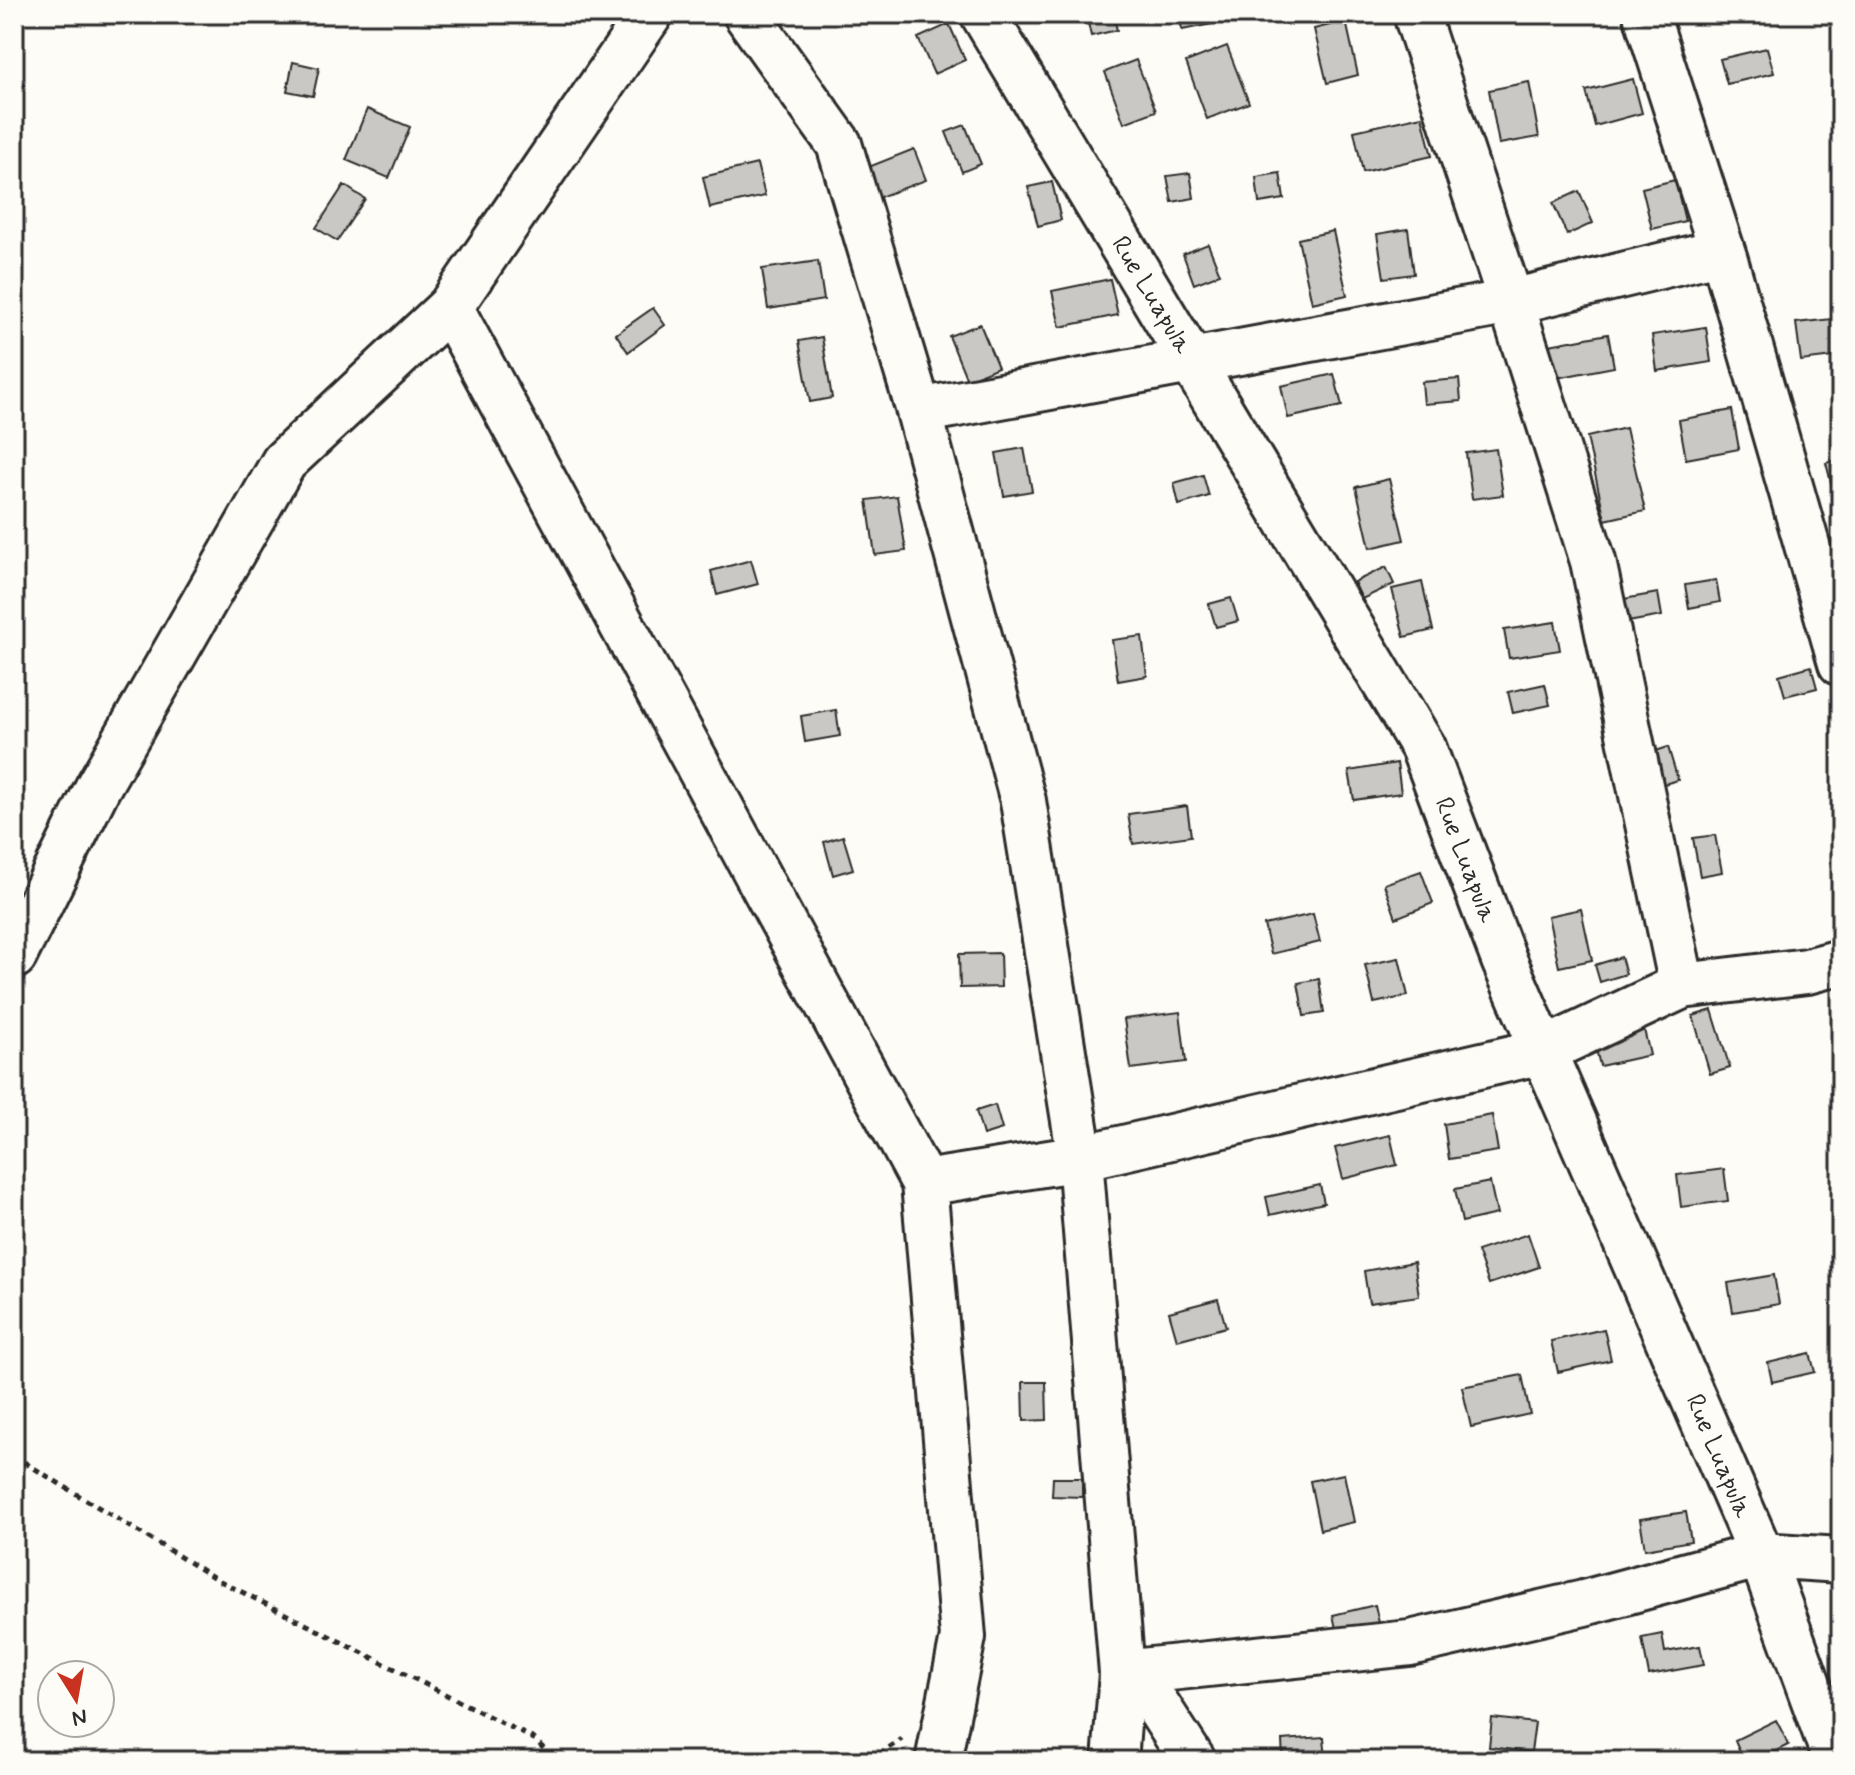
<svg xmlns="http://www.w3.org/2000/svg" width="1855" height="1775" font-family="Mynerve,sans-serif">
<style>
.building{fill:#c9c8c4;stroke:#2b2b2b;stroke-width:2}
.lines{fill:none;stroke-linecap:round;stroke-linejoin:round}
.minor-casing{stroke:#2b2b2b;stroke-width:50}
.path{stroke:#2b2b2b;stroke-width:5;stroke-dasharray:6 6;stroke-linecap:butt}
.minor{stroke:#fdfcf7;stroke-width:44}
.labels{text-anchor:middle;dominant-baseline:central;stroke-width:6;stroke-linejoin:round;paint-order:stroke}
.street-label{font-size:26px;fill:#2b2b2b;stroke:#fdfcf7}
</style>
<rect width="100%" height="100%" fill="#fdfcf7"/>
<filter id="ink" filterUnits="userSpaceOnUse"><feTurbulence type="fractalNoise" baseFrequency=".0125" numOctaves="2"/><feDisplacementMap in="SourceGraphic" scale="16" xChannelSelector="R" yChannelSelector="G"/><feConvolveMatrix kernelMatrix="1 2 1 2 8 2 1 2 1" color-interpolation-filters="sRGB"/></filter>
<g filter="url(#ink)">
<path class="building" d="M 1086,14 L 1113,14 L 1117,30 L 1091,36 Z
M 1179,14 L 1210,14 L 1212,24 L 1182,30 Z
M 1346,21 L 1358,75 L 1327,83 L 1314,29 Z
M 949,24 L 965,60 L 934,74 L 918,38 Z
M 1227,46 L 1249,103 L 1207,119 L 1186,62 Z
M 1767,48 L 1774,73 L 1727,84 L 1720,59 Z
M 1136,60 L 1156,111 L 1124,123 L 1105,72 Z
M 293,62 L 319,68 L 313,96 L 287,91 Z
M 1633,79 L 1642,113 L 1595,126 L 1586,91 Z
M 1529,82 L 1539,137 L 1499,144 L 1489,90 Z
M 367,109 L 410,127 L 389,178 L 346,160 Z
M 1422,116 L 1432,156 L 1363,172 L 1354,131 Z
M 965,125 L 981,164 L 962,172 L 946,132 Z
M 914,149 L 926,180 L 877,198 L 866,168 Z
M 757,164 L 765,196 L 710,208 L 703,177 Z
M 1190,173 L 1194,198 L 1172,202 L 1167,176 Z
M 1280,173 L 1284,199 L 1259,203 L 1256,177 Z
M 1675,180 L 1685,221 L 1652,229 L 1642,188 Z
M 1052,182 L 1061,220 L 1038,226 L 1028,187 Z
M 344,185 L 365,199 L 337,241 L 316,228 Z
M 1579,191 L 1593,223 L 1567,235 L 1553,203 Z
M 1408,229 L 1414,274 L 1384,278 L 1377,234 Z
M 1333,231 L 1347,295 L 1312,303 L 1298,239 Z
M 1208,244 L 1220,274 L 1194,284 L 1183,254 Z
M 818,261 L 824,300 L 768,309 L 762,269 Z
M 1110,279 L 1118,315 L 1060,327 L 1052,291 Z
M 653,308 L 665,325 L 628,352 L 616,334 Z
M 1841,318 L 1841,356 L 1801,361 L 1796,323 Z
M 980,324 L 998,367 L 967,380 L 949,336 Z
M 1706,327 L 1711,362 L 1657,371 L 1652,335 Z
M 1608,334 L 1614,367 L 1556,378 L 1549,345 Z
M 822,337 L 832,398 L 810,402 L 799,341 Z
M 1334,374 L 1342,406 L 1288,418 L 1281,386 Z
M 1459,379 L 1461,401 L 1424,404 L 1422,382 Z
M 1732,410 L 1739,449 L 1686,459 L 1679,420 Z
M 1626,428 L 1645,511 L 1605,520 L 1587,437 Z
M 1024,448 L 1032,491 L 1004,496 L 996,453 Z
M 1496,449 L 1503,495 L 1472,499 L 1466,453 Z
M 1841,459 L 1841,488 L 1833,490 L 1826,463 Z
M 1203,475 L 1209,496 L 1179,505 L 1174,483 Z
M 1389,479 L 1404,540 L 1370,548 L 1356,487 Z
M 897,496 L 906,551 L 875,555 L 867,500 Z
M 751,560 L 758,584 L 717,595 L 711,571 Z
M 1386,567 L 1394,584 L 1362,599 L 1354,582 Z
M 1716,580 L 1720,602 L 1689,608 L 1685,585 Z
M 1422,582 L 1433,630 L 1404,637 L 1392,589 Z
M 1658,593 L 1662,616 L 1622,623 L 1618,600 Z
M 1231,598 L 1238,621 L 1216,627 L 1209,604 Z
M 1555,622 L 1560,650 L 1509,658 L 1504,630 Z
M 1142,636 L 1147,676 L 1118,681 L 1112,640 Z
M 1811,666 L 1817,688 L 1785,696 L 1779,675 Z
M 1545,684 L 1550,705 L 1513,713 L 1508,692 Z
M 836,710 L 840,736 L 805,742 L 801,716 Z
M 1668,747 L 1678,780 L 1657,786 L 1647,754 Z
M 1397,763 L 1401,793 L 1354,800 L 1349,771 Z
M 1187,806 L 1191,836 L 1133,844 L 1128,814 Z
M 1715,835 L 1722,872 L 1700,876 L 1693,838 Z
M 843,836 L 853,869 L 833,875 L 824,842 Z
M 1421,871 L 1433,903 L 1396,918 L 1384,884 Z
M 1581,909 L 1592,960 L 1559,967 L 1548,916 Z
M 1313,914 L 1320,942 L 1271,954 L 1264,925 Z
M 1000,953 L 1001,987 L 960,988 L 959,954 Z
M 1621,957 L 1626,974 L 1600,982 L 1595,965 Z
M 1399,958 L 1408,996 L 1374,1003 L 1365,965 Z
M 1319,979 L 1324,1013 L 1304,1016 L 1298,983 Z
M 1712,1010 L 1730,1068 L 1710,1074 L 1693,1016 Z
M 1180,1012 L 1186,1062 L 1131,1069 L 1124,1019 Z
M 1642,1021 L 1650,1055 L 1600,1066 L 1592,1032 Z
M 995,1105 L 1002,1129 L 983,1135 L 976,1111 Z
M 1492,1115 L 1498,1151 L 1449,1159 L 1444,1124 Z
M 1390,1135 L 1397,1165 L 1343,1179 L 1335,1148 Z
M 1724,1169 L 1728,1201 L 1681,1207 L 1677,1175 Z
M 1490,1182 L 1497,1214 L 1462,1222 L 1455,1189 Z
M 1320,1185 L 1324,1203 L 1270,1215 L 1266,1197 Z
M 1528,1234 L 1539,1267 L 1489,1284 L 1477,1251 Z
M 1414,1262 L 1419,1296 L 1369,1303 L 1364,1271 Z
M 1774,1275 L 1779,1304 L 1733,1312 L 1728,1283 Z
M 1218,1299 L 1226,1327 L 1177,1340 L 1169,1312 Z
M 1604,1329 L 1611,1360 L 1558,1372 L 1551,1341 Z
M 1810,1353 L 1815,1372 L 1772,1382 L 1768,1363 Z
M 1522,1375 L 1530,1414 L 1471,1427 L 1462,1387 Z
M 1023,1382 L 1046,1382 L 1047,1420 L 1024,1421 Z
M 1344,1474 L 1354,1522 L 1320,1530 L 1310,1481 Z
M 1053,1478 L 1082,1478 L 1082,1497 L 1052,1496 Z
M 1686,1512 L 1691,1541 L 1645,1549 L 1640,1519 Z
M 1375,1605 L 1379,1623 L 1337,1633 L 1333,1615 Z
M 1662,1634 L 1665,1652 L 1700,1646 L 1704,1665 L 1649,1675 L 1642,1638 Z
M 1492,1718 L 1535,1723 L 1531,1752 L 1489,1747 Z
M 1776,1720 L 1789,1745 L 1757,1761 L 1744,1761 L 1735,1740 Z
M 1324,1737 L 1326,1760 L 1283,1761 L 1282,1740 Z"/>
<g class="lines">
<g class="minor-casing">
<path id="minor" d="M 650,14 L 450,307 L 924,1183 L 963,1637 L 938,1761
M 746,14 L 839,144 L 919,411 L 1023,801 L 1080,1158 L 1122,1673 L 1115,1761
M 983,14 L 1423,747 L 1504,960 L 1761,1555 L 1836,1761
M 1416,14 L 1511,302 L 1593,561 L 1682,986
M 1646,14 L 1725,260 L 1841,663
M 919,411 L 1511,302 L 1722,251
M 14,956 L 98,787 L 284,462 L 450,307
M 924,1183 L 1080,1158 L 1543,1051 L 1682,986 L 1807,971 L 1841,962
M 1122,1673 L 1410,1643 L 1584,1603 L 1761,1555 L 1841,1560
M 1122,1673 L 1157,1705 L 1193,1761"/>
</g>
<path class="path" d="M 14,1456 L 218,1580 L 534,1739 L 556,1761
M 869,1761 L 902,1739"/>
<use href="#minor" class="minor"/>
</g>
</g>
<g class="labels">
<g class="street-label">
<text transform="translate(1151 295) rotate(59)">Rue Luapula</text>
<text transform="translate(1465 860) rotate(69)">Rue Luapula</text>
<text transform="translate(1718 1456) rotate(67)">Rue Luapula</text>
</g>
</g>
<rect width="1855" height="1775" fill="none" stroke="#fdfcf7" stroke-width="48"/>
<rect x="24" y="24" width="1807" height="1727" fill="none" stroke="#2b2b2b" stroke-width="3" filter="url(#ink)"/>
<g transform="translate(76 1699) rotate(169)"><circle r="38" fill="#fdfcf7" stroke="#a9a8a5" stroke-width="2"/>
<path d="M0-6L14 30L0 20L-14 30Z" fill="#c8321e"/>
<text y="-12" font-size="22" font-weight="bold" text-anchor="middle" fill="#2b2b2b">N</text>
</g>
</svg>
